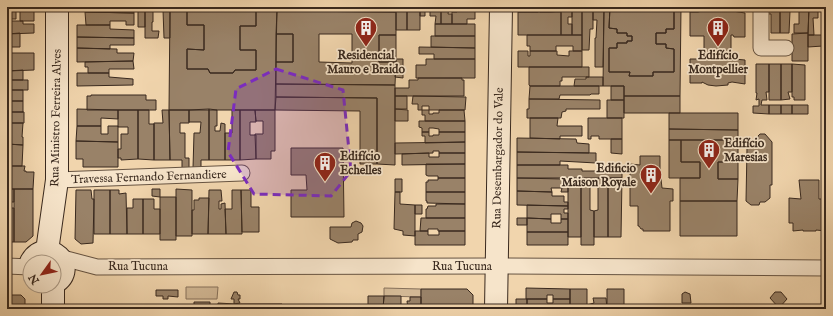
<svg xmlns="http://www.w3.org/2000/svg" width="833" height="316" font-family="'IM FELL English',serif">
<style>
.green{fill:#d2b895;stroke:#86705a}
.building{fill:#998268;stroke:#39291e;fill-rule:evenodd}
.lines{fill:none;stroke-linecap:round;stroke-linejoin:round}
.street-casing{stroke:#675442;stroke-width:17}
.secondary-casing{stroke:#39291e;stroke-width:24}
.street{stroke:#f6e4ca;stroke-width:15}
.secondary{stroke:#f6e4ca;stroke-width:22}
.marked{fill:#7b2cbf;fill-opacity:0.2;stroke:#7b2cbf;stroke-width:3;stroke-dasharray:8 5;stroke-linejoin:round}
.labels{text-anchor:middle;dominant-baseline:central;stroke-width:3.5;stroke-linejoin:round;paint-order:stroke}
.poi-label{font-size:12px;font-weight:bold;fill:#39291e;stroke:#f6e4ca}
.street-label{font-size:12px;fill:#39291e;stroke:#f6e4ca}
</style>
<rect width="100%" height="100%" fill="#f1d5ad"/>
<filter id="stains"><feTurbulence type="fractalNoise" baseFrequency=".005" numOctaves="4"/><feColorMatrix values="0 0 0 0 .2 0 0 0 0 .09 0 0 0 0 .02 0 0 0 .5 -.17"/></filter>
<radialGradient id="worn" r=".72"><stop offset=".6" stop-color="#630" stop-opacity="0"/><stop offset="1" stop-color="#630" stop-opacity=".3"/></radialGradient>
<path class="green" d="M 186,287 L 218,287 L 217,299 L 186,299 Z
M 384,288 L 421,289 L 421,297 L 384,296 Z"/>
<path class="building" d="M 7,7 L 16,7 L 16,19 L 7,19 Z
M 20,7 L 34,7 L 34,21 L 20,21 Z
M 85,7 L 134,7 L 134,13 L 85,12 Z
M 134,7 L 145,7 L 145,27 L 138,27 L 138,11 L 134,11 Z
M 145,7 L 159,7 L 159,10 L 153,10 L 153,22 L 152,22 L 152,31 L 159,31 L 158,38 L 145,38 Z
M 159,7 L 170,7 L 170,38 L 164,38 L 163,10 L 159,10 Z
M 170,7 L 187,7 L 187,25 L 204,25 L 204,50 L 187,49 L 187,69 L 208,69 L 210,73 L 233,73 L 235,70 L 256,70 L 256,50 L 240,50 L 240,26 L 256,26 L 256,7 L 277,7 L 275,110 L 169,110 Z
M 187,7 L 256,7 L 256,26 L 240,26 L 240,50 L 256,50 L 256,70 L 235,70 L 233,73 L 210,73 L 208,69 L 187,69 L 187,49 L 204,50 L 204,25 L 187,25 Z
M 277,7 L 396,7 L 396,12 L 277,11 Z
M 396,7 L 407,7 L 407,30 L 396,30 Z
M 407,7 L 420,7 L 420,30 L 407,30 Z
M 420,7 L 430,7 L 430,11 L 425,11 L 425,16 L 420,16 Z
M 430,7 L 441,7 L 441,24 L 435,24 L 436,16 L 430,16 Z
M 441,7 L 449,7 L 448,14 L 452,14 L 452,24 L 441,24 Z
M 457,7 L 475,7 L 475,19 L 467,19 L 467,24 L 452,24 L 452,12 L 457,12 Z
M 518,7 L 532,7 L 532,8 L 538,8 L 538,12 L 518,12 Z
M 540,7 L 550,7 L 551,12 L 540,12 Z
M 550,7 L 561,7 L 561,11 L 551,12 Z
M 561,7 L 572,7 L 572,17 L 568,17 L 568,24 L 572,24 L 572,35 L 561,35 Z
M 572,7 L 582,7 L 582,35 L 572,35 Z
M 582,7 L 593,7 L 593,29 L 590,29 L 589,50 L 582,50 Z
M 593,7 L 604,7 L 603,67 L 595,67 L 595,38 L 596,38 L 597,20 L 593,20 Z
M 604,7 L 610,7 L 609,28 L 617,29 L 617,33 L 627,33 L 627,36 L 632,36 L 632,41 L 627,41 L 627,43 L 617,43 L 617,48 L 609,48 L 609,72 L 630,72 L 629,76 L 653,76 L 653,72 L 674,72 L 674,49 L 666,48 L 666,44 L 656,44 L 656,33 L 666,33 L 666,29 L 674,29 L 674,7 L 681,7 L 680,96 L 624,96 L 624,86 L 603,86 Z
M 610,7 L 674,7 L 674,29 L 666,29 L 666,33 L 656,33 L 656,44 L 666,44 L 666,48 L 674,49 L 674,72 L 653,72 L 653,76 L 629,76 L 630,72 L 609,72 L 609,48 L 617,48 L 617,43 L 627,43 L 627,41 L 632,41 L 632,36 L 627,36 L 627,33 L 617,33 L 617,29 L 609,28 Z
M 766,7 L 780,7 L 780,33 L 771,33 L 771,14 L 766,14 Z
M 780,7 L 794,7 L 794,11 L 790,11 L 789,33 L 780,33 Z
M 794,7 L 809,7 L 808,33 L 794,33 L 794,24 L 799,24 L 799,11 L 794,11 Z
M 809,7 L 818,7 L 818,18 L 813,18 L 814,35 L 808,35 Z
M 714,8 L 745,13 L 745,37 L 734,37 L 733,35 L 731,35 L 731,60 L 733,60 L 734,59 L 745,60 L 745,84 L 732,82 L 728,83 L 728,85 L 716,86 L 708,85 L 702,82 L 702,83 L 690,83 L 690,59 L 704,59 L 704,36 L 690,36 L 690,12 L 698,12 Z
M 277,11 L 396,12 L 396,35 L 379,35 L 379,62 L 396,62 L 395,85 L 276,84 L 276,62 L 293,62 L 293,34 L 276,34 ZM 319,34 L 352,34 L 352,63 L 319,62 Z
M 85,12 L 134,13 L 134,25 L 126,25 L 126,21 L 110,21 L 110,25 L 86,25 Z
M 518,12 L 561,12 L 561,35 L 518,35 Z
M 7,21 L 23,21 L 23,24 L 34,24 L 34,33 L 7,34 Z
M 435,24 L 475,24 L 475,36 L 435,36 Z
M 77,25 L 110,25 L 110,29 L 134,30 L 134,38 L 77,37 Z
M 20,33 L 20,47 L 7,47 L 7,34 Z
M 808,33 L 808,61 L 792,61 L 792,34 Z
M 276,34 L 293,34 L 293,62 L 276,62 Z
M 379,35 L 396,35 L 396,62 L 379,62 Z
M 527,35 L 582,35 L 582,51 L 573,51 L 573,46 L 556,46 L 556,51 L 530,51 L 530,46 L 527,46 Z
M 808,35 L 823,35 L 823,46 L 808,47 Z
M 431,36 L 475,36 L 475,48 L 431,47 Z
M 77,37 L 134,38 L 134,45 L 110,45 L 110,49 L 77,48 Z
M 824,45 L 826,45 L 826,62 L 823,62 L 822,56 L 825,56 Z
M 419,47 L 475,48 L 475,59 L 434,59 L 434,54 L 419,54 Z
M 77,48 L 117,49 L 117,53 L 134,53 L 133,61 L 77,62 Z
M 518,51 L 528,51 L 528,56 L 530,56 L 530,51 L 557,51 L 557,55 L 569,56 L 569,51 L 582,51 L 582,67 L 518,67 Z
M 7,53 L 34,53 L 34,70 L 7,71 Z
M 396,59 L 403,59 L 403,78 L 395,77 Z
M 426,59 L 475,59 L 475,78 L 416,78 L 416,65 L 426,65 Z
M 133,61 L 134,69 L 109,69 L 109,73 L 88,73 L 88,67 L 85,67 L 85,62 Z
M 756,64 L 769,64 L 769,92 L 766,92 L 767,100 L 762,100 L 761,105 L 769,105 L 769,114 L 753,113 L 753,106 L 759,106 L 759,99 L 756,100 L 757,93 L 756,93 Z
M 769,64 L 781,64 L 781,100 L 769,100 Z
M 781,64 L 792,64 L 792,92 L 788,92 L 790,99 L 781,100 Z
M 792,64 L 805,65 L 805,100 L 794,100 L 794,97 L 792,97 Z
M 529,67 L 589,67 L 589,77 L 562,77 L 562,81 L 560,81 L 560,86 L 530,86 L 529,85 Z
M 23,70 L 23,80 L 7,80 L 7,71 Z
M 77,73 L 109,73 L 109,77 L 133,79 L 133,85 L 77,86 Z
M 586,77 L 603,77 L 603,86 L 574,86 L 575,79 L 586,79 Z
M 418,78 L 462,78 L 462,80 L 464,80 L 464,96 L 395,96 L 395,88 L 409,88 L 409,80 L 418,80 Z
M 7,80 L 28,80 L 28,90 L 7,90 Z
M 276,84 L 395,85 L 395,165 L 377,164 L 377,98 L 276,97 Z
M 530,86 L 599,86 L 599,94 L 591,94 L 590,95 L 560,95 L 559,99 L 529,99 Z
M 611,86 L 624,86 L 624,100 L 611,100 Z
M 7,90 L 23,90 L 23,101 L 7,101 Z
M 91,95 L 146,95 L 146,100 L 156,100 L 156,110 L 87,110 L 87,96 L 91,96 Z
M 395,96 L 407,96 L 407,109 L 395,109 Z
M 413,96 L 466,97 L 465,110 L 429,110 L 429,106 L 422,106 L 422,110 L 418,110 L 418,104 L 412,104 Z
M 624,96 L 680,96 L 680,113 L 624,113 Z
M 276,97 L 377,98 L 377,164 L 360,164 L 360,111 L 275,110 Z
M 529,99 L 600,100 L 600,109 L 566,109 L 566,111 L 562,112 L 561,118 L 527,118 L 527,109 L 529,109 Z
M 607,100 L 624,100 L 624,118 L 607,118 Z
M 7,101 L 23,101 L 23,112 L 7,112 Z
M 769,105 L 781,105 L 781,114 L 769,114 Z
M 781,105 L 792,105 L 792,114 L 781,114 Z
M 792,105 L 808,105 L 808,114 L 792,114 Z
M 77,109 L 118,110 L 118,119 L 101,118 L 101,126 L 77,126 Z
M 209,109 L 217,110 L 217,126 L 215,126 L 215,131 L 220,131 L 221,123 L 225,124 L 225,160 L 209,160 Z
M 209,109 L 209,160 L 201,160 L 201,168 L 193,168 L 194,133 L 200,133 L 201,122 L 189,122 L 189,110 Z
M 395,109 L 408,110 L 408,121 L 395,121 Z
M 118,110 L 138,110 L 138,159 L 121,160 L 121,158 L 118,158 L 118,149 L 121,149 L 121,134 L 128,134 L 128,127 L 118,127 Z
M 138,110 L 149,110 L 149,124 L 154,124 L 154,160 L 138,159 Z
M 162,110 L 169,110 L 170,160 L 154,160 L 154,123 L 163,123 Z
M 169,110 L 189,110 L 189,123 L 180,123 L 180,133 L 185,133 L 185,158 L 189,158 L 189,168 L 182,168 L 182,160 L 170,160 Z
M 232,110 L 240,110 L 240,160 L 225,160 L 225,133 L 232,133 Z
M 240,110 L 255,110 L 256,122 L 250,122 L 250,135 L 256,135 L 256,159 L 240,160 Z
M 255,110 L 275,110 L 275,151 L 271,151 L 271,159 L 256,159 L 255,134 L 263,134 L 263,121 L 256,121 Z
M 422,110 L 429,110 L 429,114 L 433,114 L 433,113 L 439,113 L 439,110 L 464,110 L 465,121 L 425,121 L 425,115 L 422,115 Z
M 7,112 L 24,112 L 24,123 L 7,123 Z
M 669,113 L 738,113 L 738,130 L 669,129 Z
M 530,118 L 558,118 L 557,126 L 582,126 L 582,136 L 560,136 L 560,139 L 530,138 Z
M 588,118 L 622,118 L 622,139 L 599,139 L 599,136 L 591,136 L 591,139 L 588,139 Z
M 419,121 L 465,121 L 465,132 L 439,132 L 439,129 L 433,128 L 429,128 L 429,132 L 422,132 L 422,128 L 419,127 Z
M 7,123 L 23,123 L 22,137 L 23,137 L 23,145 L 7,144 Z
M 77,126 L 101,126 L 101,134 L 108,134 L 108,126 L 118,126 L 118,142 L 76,141 Z
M 669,129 L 738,130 L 738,140 L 669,140 Z
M 422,132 L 429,132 L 429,136 L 433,136 L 433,135 L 439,135 L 439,132 L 465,132 L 465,142 L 425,143 L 425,136 L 422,136 Z
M 760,134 L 765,134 L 772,142 L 772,185 L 770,185 L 770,198 L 765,202 L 760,202 L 759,205 L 751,205 L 746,201 L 747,148 L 752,143 L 755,143 L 755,141 L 758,140 L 758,136 Z
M 517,138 L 576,139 L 577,143 L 589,144 L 589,153 L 517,152 Z
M 611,139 L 622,139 L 622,154 L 611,153 Z
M 669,140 L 681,140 L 681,162 L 700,162 L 700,178 L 669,178 Z
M 681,140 L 738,140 L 738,162 L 718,162 L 718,179 L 738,179 L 737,201 L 680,201 L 680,178 L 700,178 L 700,162 L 681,162 Z
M 76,141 L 118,142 L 118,167 L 83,167 L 83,159 L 76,159 Z
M 465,142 L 465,153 L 439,153 L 439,151 L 433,151 L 433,153 L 395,154 L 395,143 Z
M 7,144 L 23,145 L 22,166 L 7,166 Z
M 291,148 L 343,148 L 344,217 L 291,217 L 291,190 L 307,190 L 306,175 L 291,175 Z
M 517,152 L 596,153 L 596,163 L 560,161 L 560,165 L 517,165 Z
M 429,153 L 429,157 L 439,157 L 439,153 L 465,153 L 465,164 L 402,165 L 402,154 Z
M 640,156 L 660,156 L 660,179 L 661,179 L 662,188 L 673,189 L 673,201 L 670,201 L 670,231 L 643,231 L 643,229 L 641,229 L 639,226 L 638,226 L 638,206 L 630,206 L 630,164 L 640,165 Z
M 718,162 L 738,162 L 738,179 L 718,179 Z
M 426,164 L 465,164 L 465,178 L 438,178 L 438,176 L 428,176 L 426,175 Z
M 517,165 L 568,165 L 568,169 L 582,169 L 582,171 L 596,171 L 596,172 L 604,172 L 604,166 L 622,166 L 622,178 L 517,178 Z
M 7,166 L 25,166 L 24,171 L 26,171 L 26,172 L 34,172 L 33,189 L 7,189 Z
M 438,178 L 465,178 L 465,192 L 426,192 L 426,182 L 428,182 L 428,180 L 438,180 Z
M 517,178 L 564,179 L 564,187 L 568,187 L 568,192 L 561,192 L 562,188 L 551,188 L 552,192 L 517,191 Z
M 598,178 L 608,178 L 608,237 L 594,237 L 594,211 L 598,210 Z
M 608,178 L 622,178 L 621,237 L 608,237 Z
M 395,179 L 402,179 L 402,192 L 395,192 Z
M 568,179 L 581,179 L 581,187 L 568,186 Z
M 799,180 L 819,180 L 819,199 L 826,199 L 826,231 L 816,230 L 816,231 L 803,231 L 803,230 L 793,231 L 793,223 L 789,223 L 789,198 L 801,199 Z
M 581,182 L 590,182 L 590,210 L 594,211 L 594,245 L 581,245 Z
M 568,186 L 581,187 L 581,237 L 568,237 Z
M 7,189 L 14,189 L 14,202 L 7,202 Z
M 14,189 L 33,189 L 33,236 L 26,242 L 14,242 Z
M 152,189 L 160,189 L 160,197 L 152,196 Z
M 176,189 L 192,190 L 192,236 L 176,236 Z
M 76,190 L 91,190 L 92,199 L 94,199 L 93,243 L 81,244 L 75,239 Z
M 94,190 L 110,190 L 110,234 L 94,234 Z
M 110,190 L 119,190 L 119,194 L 126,193 L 127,234 L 110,234 Z
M 209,190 L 221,190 L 222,201 L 219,201 L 219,209 L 221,209 L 221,204 L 225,203 L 226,234 L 208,234 Z
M 232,190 L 241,190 L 242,234 L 226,234 L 225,209 L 232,209 Z
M 241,190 L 251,190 L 251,207 L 259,207 L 259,232 L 242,232 Z
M 517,191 L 552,192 L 552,196 L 564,196 L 564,202 L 568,202 L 568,206 L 517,205 Z
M 395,192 L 400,192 L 400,204 L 415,205 L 415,236 L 403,235 L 403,231 L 394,229 Z
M 426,192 L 465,192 L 465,204 L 427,203 L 427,201 L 426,201 Z
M 160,197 L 176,197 L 176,240 L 160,240 Z
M 199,198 L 209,198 L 208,234 L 192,234 L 192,210 L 194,210 L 194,200 L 199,200 Z
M 133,199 L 143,199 L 143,234 L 127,234 L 127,208 L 133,208 Z
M 143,199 L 154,199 L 154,209 L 160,209 L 160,234 L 143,234 Z
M 680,201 L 737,201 L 737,236 L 680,236 Z
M 436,204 L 465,204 L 465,218 L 426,218 L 426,209 L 427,209 L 428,206 L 436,206 Z
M 415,205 L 422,205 L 422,214 L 415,214 Z
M 527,205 L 568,206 L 568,209 L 564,209 L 564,213 L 568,213 L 568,219 L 561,219 L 561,214 L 551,214 L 551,219 L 527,218 Z
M 7,208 L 14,208 L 14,242 L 7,242 Z
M 421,218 L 465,218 L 465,231 L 438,231 L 438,229 L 428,229 L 428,231 L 420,231 Z
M 517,218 L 527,218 L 527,225 L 517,225 Z
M 527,218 L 551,219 L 551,223 L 561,223 L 561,219 L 568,219 L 568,232 L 527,232 Z
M 356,221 L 361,223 L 363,226 L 362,232 L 358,234 L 358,240 L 353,240 L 352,242 L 338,243 L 330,239 L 330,227 L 351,227 L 352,223 Z
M 415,231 L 428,231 L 428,235 L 439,235 L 439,231 L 465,231 L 465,245 L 415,245 Z
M 527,232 L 568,232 L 568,245 L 527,245 Z
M 526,288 L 570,289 L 570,299 L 553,299 L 553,295 L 547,295 L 547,299 L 526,299 Z
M 421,289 L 467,289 L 473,295 L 473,309 L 421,309 Z
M 570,289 L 587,289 L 587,309 L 570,309 Z
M 607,289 L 624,289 L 624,309 L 607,309 Z
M 156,290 L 178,290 L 178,297 L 168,296 L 168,299 L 163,299 L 163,296 L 156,296 Z
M 234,292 L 237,292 L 238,295 L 240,295 L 240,299 L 238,299 L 240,303 L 234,304 L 234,299 L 231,299 Z
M 685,292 L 690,294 L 691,303 L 682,303 L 682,294 Z
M 775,292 L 781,292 L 787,299 L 779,308 L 770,298 Z
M 7,295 L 21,295 L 25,299 L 25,309 L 7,309 Z
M 368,296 L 384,296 L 383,309 L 368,309 Z
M 384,296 L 401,296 L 401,309 L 383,309 Z
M 410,297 L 421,297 L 421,309 L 408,309 L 407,301 L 410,301 Z
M 593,298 L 606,298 L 607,309 L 587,308 L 587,305 L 594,303 Z
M 516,299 L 527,299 L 527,309 L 516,309 Z
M 527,299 L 547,299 L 547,303 L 553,303 L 553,299 L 570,299 L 570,309 L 527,309 Z
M 194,302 L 210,302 L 210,309 L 194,309 Z
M 218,303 L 235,304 L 235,309 L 218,309 Z
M 235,304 L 262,304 L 262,309 L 235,309 Z
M 262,304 L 273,304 L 273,309 L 262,309 Z
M 273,304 L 282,304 L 282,309 L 273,309 Z
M 667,306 L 704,307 L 704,308 L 667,309 Z
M 704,306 L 716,306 L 719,309 L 688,309 L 704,308 Z"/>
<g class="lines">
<g class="street-casing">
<path id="street" d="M 761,7 L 761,48 L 786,48
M 57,180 L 242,173
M 59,257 L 97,267 L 496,266 L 826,268
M 7,266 L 30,267"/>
</g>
<g class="secondary-casing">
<path id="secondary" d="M 47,251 L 57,180 L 57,7
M 31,262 C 47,235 80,268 54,283
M 53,286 L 53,309
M 496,309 L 501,7"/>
</g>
<use href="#street" class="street"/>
<use href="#secondary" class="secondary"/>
</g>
<path class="marked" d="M 276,69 L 343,90 L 351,171 L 331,196 L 254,194 L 228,152 L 236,89 Z"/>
<defs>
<g id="building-pin" transform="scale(1.15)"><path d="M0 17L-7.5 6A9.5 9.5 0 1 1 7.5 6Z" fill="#8f2418" stroke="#f6e4ca"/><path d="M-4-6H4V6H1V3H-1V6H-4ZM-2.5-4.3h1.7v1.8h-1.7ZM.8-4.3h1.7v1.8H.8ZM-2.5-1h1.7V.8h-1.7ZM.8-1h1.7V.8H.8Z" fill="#fff"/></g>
</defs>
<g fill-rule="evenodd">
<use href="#building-pin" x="366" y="28"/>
<use href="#building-pin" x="718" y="28"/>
<use href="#building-pin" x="709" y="150"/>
<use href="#building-pin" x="325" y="163"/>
<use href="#building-pin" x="651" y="175"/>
</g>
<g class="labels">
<g class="poi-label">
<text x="366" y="55">Residencial<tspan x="366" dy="14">Mauro e Braido</tspan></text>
<text x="718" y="55">Edifício<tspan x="718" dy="14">Montpellier</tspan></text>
<text x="724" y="143" text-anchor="start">Edifício<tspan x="724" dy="14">Maresias</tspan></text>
<text x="340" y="156" text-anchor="start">Edifício<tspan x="340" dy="14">Echelles</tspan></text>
<text x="636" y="168" text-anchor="end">Edificio<tspan x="636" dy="14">Maison Royale</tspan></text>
</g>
<g class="street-label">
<text transform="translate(56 118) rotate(-89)">Rua Ministro Ferreira Alves</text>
<text transform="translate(498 158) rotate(-89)">Rua Desembargador do Vale</text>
<text transform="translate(149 177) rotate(-2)">Travessa Fernando Fernandiere</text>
<text x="138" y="266">Rua Tucuna</text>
<text x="462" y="266">Rua Tucuna</text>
</g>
</g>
<rect width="833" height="316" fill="none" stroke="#f1d5ad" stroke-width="24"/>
<rect x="8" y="8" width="817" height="300" fill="none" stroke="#39291e" stroke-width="2"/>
<rect x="12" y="12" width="809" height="292" fill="none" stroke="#39291e"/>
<g transform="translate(42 274) rotate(237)"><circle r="19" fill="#f6e4ca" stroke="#aa9985"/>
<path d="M0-3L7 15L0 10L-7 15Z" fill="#8f2418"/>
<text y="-6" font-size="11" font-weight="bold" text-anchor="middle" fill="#39291e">N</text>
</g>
<rect width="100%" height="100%" filter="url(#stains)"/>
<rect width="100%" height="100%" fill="url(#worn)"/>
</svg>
